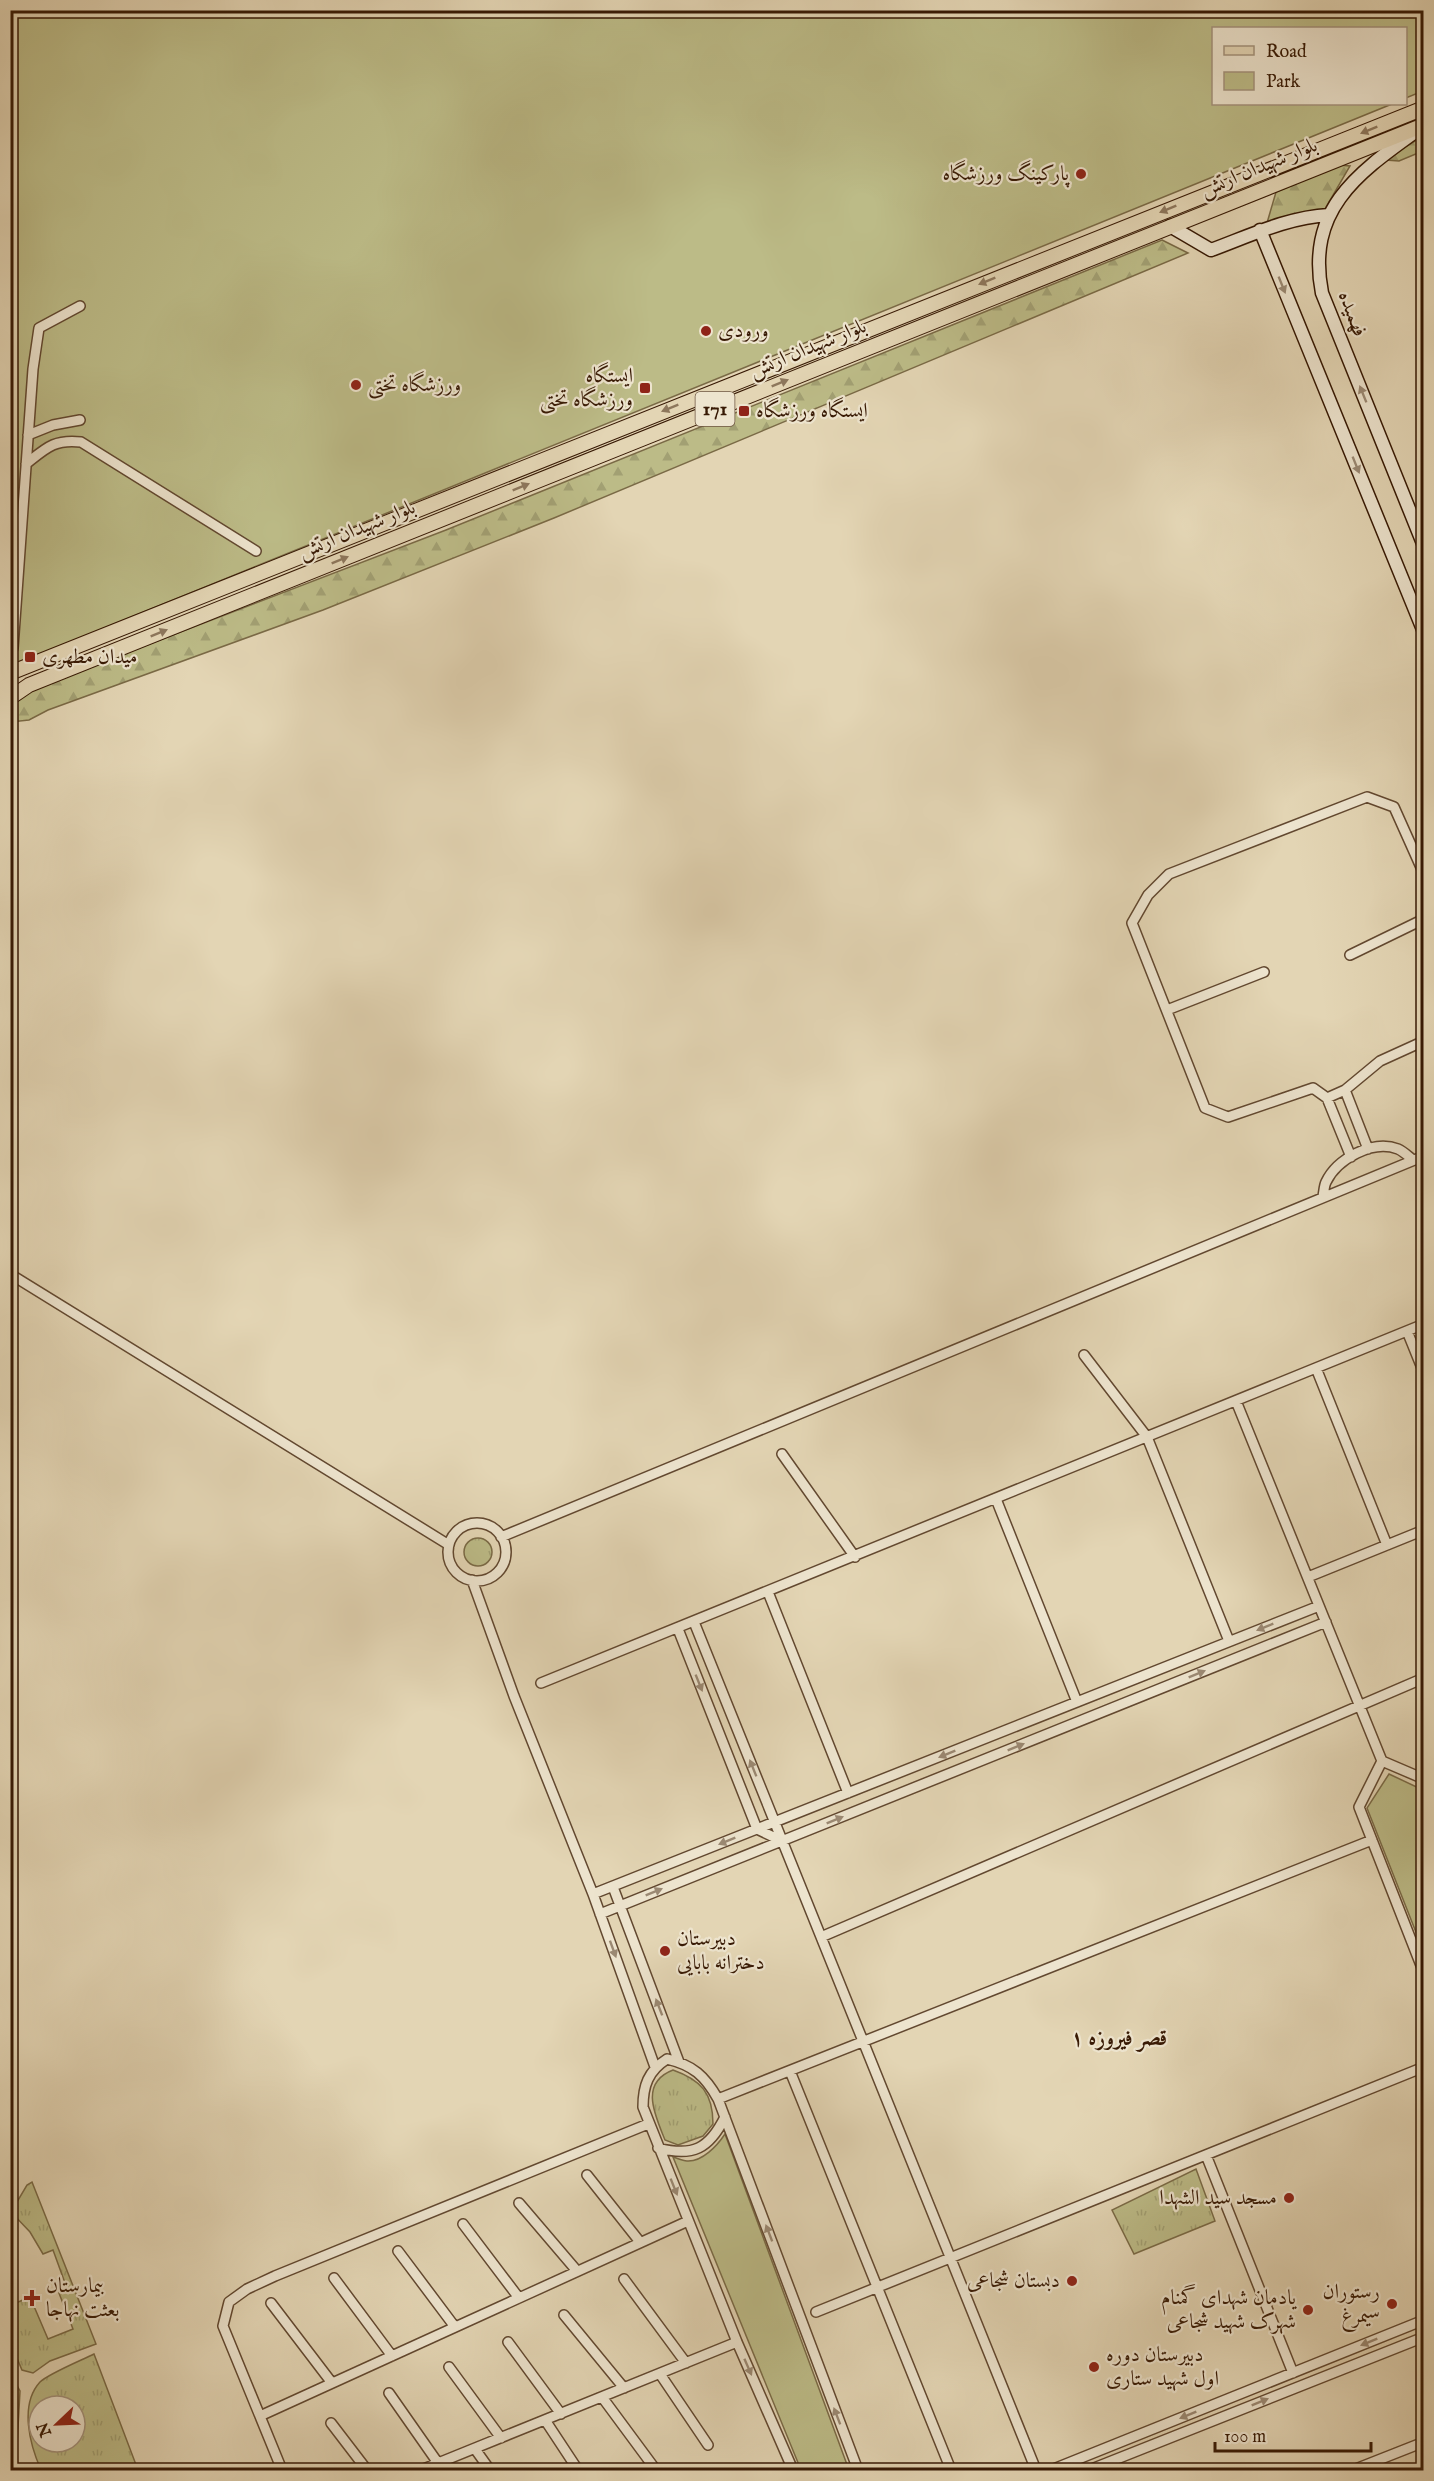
<svg xmlns="http://www.w3.org/2000/svg" width="1434" height="2481" font-family="'IM FELL English',Amiri,serif">
<style>
.grass{fill:url(#grass-tufts);stroke:#7a6a46;stroke-width:1.5;fill-rule:evenodd}
.forest{fill:url(#forest-firs);stroke:#7a6a46;stroke-width:1.5}
.park{fill:#bcbb87;stroke:#7a6a46;stroke-width:1.5}
.lines{fill:none;stroke-linecap:round;stroke-linejoin:round}
.minor-casing{stroke:#624830;stroke-width:12}
.secondary-casing{stroke:#371904;stroke-width:15}
.primary-casing{stroke:#371904;stroke-width:16}
.minor{stroke:#ede4ce;stroke-width:9}
.secondary{stroke:#ede4ce;stroke-width:12}
.primary{stroke:#e3d5b4;stroke-width:14}
.oneway{fill:#8d775c}
.oneway2{fill:#9b8973}
.poi-dot{fill:#8f2418;stroke:#ede4ce;stroke-width:2}
.labels{text-anchor:middle;dominant-baseline:central;stroke-width:4.5;stroke-linejoin:round;paint-order:stroke}
.shield{fill:#ede4ce;stroke:#6e5641;stroke-width:1.5}
.shield-label{font-size:20px;font-weight:bold;fill:#371904}
.street-label{font-size:21px;fill:#371904;stroke:#ede4ce}
.poi-label{font-size:21px;fill:#371904;stroke:#ede4ce;text-anchor:start}
.neighbourhood-label{font-size:22px;font-weight:bold;fill:#371904;stroke:#ede4ce}
</style>
<defs>
<pattern id="grass-tufts" width="24" height="20" patternUnits="userSpaceOnUse" patternTransform="scale(1.5)"><rect width="24" height="20" fill="#bcbb87"/><path d="M3 7l-1-3M5 7V3M7 7l1-3M15 17l-1-3M17 17v-4M19 17l1-3" fill="none" stroke="#a2a073"/></pattern>
<pattern id="forest-firs" width="22" height="20" patternUnits="userSpaceOnUse" patternTransform="scale(1.5)"><rect width="22" height="20" fill="#bcbb87"/><path d="M5 1l3.5 6h-7zM16 11l3.5 6h-7z" fill="#a2a073"/></pattern>
</defs>
<rect width="100%" height="100%" fill="#e3d5b4"/>
<filter id="stains"><feTurbulence type="fractalNoise" baseFrequency=".00333" numOctaves="4"/><feColorMatrix values="0 0 0 0 .2 0 0 0 0 .09 0 0 0 0 .02 0 0 0 .5 -.17"/></filter>
<radialGradient id="worn" r=".72"><stop offset=".6" stop-color="#630" stop-opacity="0"/><stop offset="1" stop-color="#630" stop-opacity=".3"/></radialGradient>
<path class="grass" d="M464 1552a14 14 0 1 1 28 0a14 14 0 1 1-28 0Z
M 673,2070 C 701,2080 713,2093 713,2124 L 703,2136 L 678,2145 L 665,2140 C 655,2115 639,2083 673,2070 Z
M 1196,2169 L 1215,2221 L 1134,2254 L 1112,2210 Z
M 32,2182 L 96,2344 L 50,2361 L 33,2373 L 22,2370 L 11,2344 L 11,2305 L 30,2297 L 48,2339 L 73,2329 L 57,2288 L 65,2283 L 53,2250 L 43,2254 L 30,2232 L 11,2212 L 27,2185 Z
M 94,2354 L 138,2470 L 41,2470 C 30,2445 19,2405 40,2382 C 48,2374 82,2360 94,2354 ZM 39,2406 L 75,2406 L 75,2442 L 39,2442 Z
M 10,2373 L 20,2391 L 17,2446 L 11,2448 Z"/>
<path class="forest" d="M 1423,136 L 1423,151 L 1399,161 L 1384,160 Z
M 1339,165 L 1350,166 L 1325,209 L 1267,223 L 1276,192 Z
M 1162,240 L 1188,253 L 554,518 L 323,610 L 48,710 L 29,720 L 11,722 L 18,697 L 40,686 L 446,530 Z"/>
<path class="park" d="M 11,11 L 1423,11 L 1423,91 L 1406,98 L 1406,28 L 1214,28 L 1214,104 L 1392,104 L 11,666 Z
M 1389,1774 L 1423,1790 L 1423,1950 L 1367,1808 Z
M 725,2134 L 849,2470 L 801,2470 L 673,2157 C 677,2158 682,2161 687,2161 C 702,2162 717,2146 725,2134 Z"/>
<g class="lines">
<g class="minor-casing">
<path id="minor" d="M 28,435 L 53,425 L 80,420
M 26,464 C 46,448 54,439 81,442 L 256,551
M 13,648 L 33,369 L 39,328 L 80,306
M 1424,874 L 1394,807 L 1367,797 L 1169,874 L 1148,895 L 1132,923 L 1205,1108 L 1228,1117 L 1313,1088 L 1327,1098 L 1345,1090 L 1380,1061 L 1424,1041
M 1350,955 L 1424,919
M 1167,1010 L 1264,972
M 1345,1090 L 1368,1149
M 1327,1098 L 1351,1157
M 1323,1196 C 1324,1192 1324,1186 1326,1182 C 1337,1159 1373,1139 1398,1149 C 1403,1151 1408,1156 1413,1160
M 10,1274 L 449,1545
M 1407,1331 L 1424,1373
M 1084,1355 L 1147,1437 L 1229,1641
M 1316,1368 L 1387,1545
M 1236,1401 L 1382,1761 L 1424,1779
M 782,1454 L 855,1557
M 996,1499 L 1077,1702
M448 1552a29 29 0 1 1 58 0a29 29 0 1 1-58 0Z
M 501,1537 L 1424,1156
M 1308,1577 L 1424,1530
M 472,1580 L 514,1696 L 593,1894 L 655,2067
M 768,1592 L 848,1793
M 694,1622 L 1036,2470
M 678,1629 L 757,1829 L 782,1841
M 541,1683 L 1424,1324
M 1382,1761 L 1359,1807 L 1424,1973
M 613,1887 L 679,2062
M 593,1894 L 1319,1606
M 600,1914 L 1326,1622
M 821,1937 L 1424,1678
M 790,2071 L 951,2470
M 718,2099 L 1372,1840
M 658,2148 C 693,2157 709,2149 725,2117
M 1206,2155 L 1293,2373
M 587,2175 L 640,2242
M 519,2203 L 577,2271
M 463,2224 L 519,2298
M 398,2251 L 455,2327
M 334,2278 L 392,2356
M 624,2279 L 686,2363
M 271,2303 L 332,2383
M 816,2312 L 1424,2067
M 564,2315 L 624,2388
M 508,2342 L 561,2414
M 449,2367 L 501,2438
M 660,2374 L 708,2445
M 389,2393 L 438,2463
M 602,2397 L 653,2466
M 260,2416 L 688,2221
M 545,2420 L 578,2470
M 331,2423 L 367,2470
M 475,2449 L 490,2470
M 282,2470 L 223,2326 L 229,2302 L 247,2289 L 275,2276 L 648,2124
M 421,2470 L 737,2342
M 793,2470 L 737,2342 L 643,2107 C 643,2086 648,2071 667,2059 C 693,2065 705,2076 718,2099 L 858,2470
M 1051,2470 L 1424,2320
M 1089,2470 L 1424,2337
M 1353,2470 L 1424,2442"/>
</g>
<g class="secondary-casing">
<path id="secondary" d="M 1415,132 C 1355,175 1306,211 1322,293 L 1424,546
M 1170,226 L 1211,250 C 1249,236 1288,217 1329,215
M 1260,230 L 1424,632"/>
</g>
<g class="primary-casing">
<path id="primary" d="M 10,673 L 1424,108
M 10,698 L 29,685 L 1424,125"/>
</g>
<use href="#minor" class="minor"/>
<use href="#secondary" class="secondary"/>
<use href="#primary" class="primary"/>
</g>
<defs><path id="oneway-solid" d="M-6-.8H1V-3.2L6.5 0L1 3.2V.8H-6Z" transform="scale(1.5)"/></defs>
<g class="oneway">
<use href="#oneway-solid" transform="translate(1369 130) rotate(158)"/>
<use href="#oneway-solid" transform="translate(1168 209) rotate(158)"/>
<use href="#oneway-solid" transform="translate(987 281) rotate(158)"/>
<use href="#oneway-solid" transform="translate(780 383) rotate(-22)"/>
<use href="#oneway-solid" transform="translate(670 408) rotate(158)"/>
<use href="#oneway-solid" transform="translate(521 487) rotate(-22)"/>
<use href="#oneway-solid" transform="translate(340 560) rotate(-22)"/>
<use href="#oneway-solid" transform="translate(159 633) rotate(-22)"/>
</g>
<g class="oneway2">
<use href="#oneway-solid" transform="translate(1282 285) rotate(68)"/>
<use href="#oneway-solid" transform="translate(1363 394) rotate(-112)"/>
<use href="#oneway-solid" transform="translate(1356 465) rotate(68)"/>
<use href="#oneway-solid" transform="translate(1265 1627) rotate(158)"/>
<use href="#oneway-solid" transform="translate(1197 1674) rotate(-22)"/>
<use href="#oneway-solid" transform="translate(699 1683) rotate(68)"/>
<use href="#oneway-solid" transform="translate(1016 1747) rotate(-22)"/>
<use href="#oneway-solid" transform="translate(947 1754) rotate(158)"/>
<use href="#oneway-solid" transform="translate(753 1768) rotate(-112)"/>
<use href="#oneway-solid" transform="translate(835 1820) rotate(-22)"/>
<use href="#oneway-solid" transform="translate(727 1841) rotate(158)"/>
<use href="#oneway-solid" transform="translate(654 1892) rotate(-22)"/>
<use href="#oneway-solid" transform="translate(613 1949) rotate(70)"/>
<use href="#oneway-solid" transform="translate(659 2007) rotate(-111)"/>
<use href="#oneway-solid" transform="translate(674 2187) rotate(68)"/>
<use href="#oneway-solid" transform="translate(769 2233) rotate(-111)"/>
<use href="#oneway-solid" transform="translate(1369 2342) rotate(158)"/>
<use href="#oneway-solid" transform="translate(748 2367) rotate(66)"/>
<use href="#oneway-solid" transform="translate(1260 2402) rotate(-22)"/>
<use href="#oneway-solid" transform="translate(1188 2415) rotate(158)"/>
<use href="#oneway-solid" transform="translate(837 2416) rotate(-111)"/>
</g>
<g class="poi-dot">
<circle cx="1081" cy="174" r="6"/>
<circle cx="706" cy="331" r="6"/>
<circle cx="356" cy="385" r="6"/>
<rect x="639" y="382" width="12" height="12" rx="3"/>
<rect x="738" y="405" width="12" height="12" rx="3"/>
<rect x="24" y="651" width="12" height="12" rx="3"/>
<circle cx="665" cy="1951" r="6"/>
<circle cx="1289" cy="2198" r="6"/>
<circle cx="1072" cy="2281" r="6"/>
<path d="M29 2289h6v6h6v6h-6v6h-6v-6h-6v-6h6z"/>
<circle cx="1392" cy="2304" r="6"/>
<circle cx="1308" cy="2310" r="6"/>
<circle cx="1094" cy="2367" r="6"/>
</g>
<g class="labels">
<rect class="shield" x="695.5" y="392" width="39" height="34" rx="4.5"/>
<g class="shield-label">
<text x="715" y="409">171</text>
</g>
<g class="street-label">
<text transform="translate(1259 168) rotate(-22)">بلوار شهیدان ارتش</text>
<text transform="translate(1352 314) rotate(69)">فهمیده</text>
<text transform="translate(808 349) rotate(-22)">بلوار شهیدان ارتش</text>
<text transform="translate(357 530) rotate(-22)">بلوار شهیدان ارتش</text>
</g>
<g class="poi-label">
<text x="1069" y="174" text-anchor="end">پارکینگ ورزشگاه</text>
<text x="718" y="331">ورودی</text>
<text x="633" y="376" text-anchor="end">ایستگاه<tspan x="633" dy="24">ورزشگاه تختی</tspan></text>
<text x="368" y="385">ورزشگاه تختی</text>
<text x="756" y="411">ایستگاه ورزشگاه</text>
<text x="42" y="657">میدان مطهری</text>
<text x="677" y="1939">دبیرستان<tspan x="677" dy="24">دخترانه بابایی</tspan></text>
<text x="1277" y="2198" text-anchor="end">مسجد سید الشهدا</text>
<text x="1060" y="2281" text-anchor="end">دبستان شجاعی</text>
<text x="46" y="2286">بیمارستان<tspan x="46" dy="24">بعثت نهاجا</tspan></text>
<text x="1380" y="2292" text-anchor="end">رستوران<tspan x="1380" dy="24">سیمرغ</tspan></text>
<text x="1296" y="2298" text-anchor="end">یادمان شهدای گمنام<tspan x="1296" dy="24">شهرک شهید شجاعی</tspan></text>
<text x="1106" y="2355">دبیرستان دوره<tspan x="1106" dy="24">اول شهید ستاری</tspan></text>
</g>
<g class="neighbourhood-label">
<text x="1119" y="2039">قصر فیروزه ۱</text>
</g>
</g>
<rect width="1434" height="2481" fill="none" stroke="#e3d5b4" stroke-width="36"/>
<rect x="12" y="12" width="1410" height="2457" fill="none" stroke="#371904" stroke-width="3"/>
<rect x="18" y="18" width="1398" height="2445" fill="none" stroke="#371904" stroke-width="1.5"/>
<rect x="1212" y="27" width="195" height="78" fill="#ede4ce" stroke="#a4937d" stroke-width="1.5"/>
<rect x="1224" y="46" width="30" height="9" fill="#e3d5b4" stroke="#a4937d" stroke-width="1.5"/>
<text x="1266" y="57" font-size="18" fill="#371904">Road</text>
<rect x="1224" y="72" width="30" height="18" fill="#bcbb87" stroke="#a4937d" stroke-width="1.5"/>
<text x="1266" y="87" font-size="18" fill="#371904">Park</text>
<g transform="translate(57 2424) rotate(247)"><circle r="28" fill="#ede4ce" stroke="#a4937d" stroke-width="1.5"/>
<path d="M0-4.5L10 22L0 15L-10 22Z" fill="#8f2418"/>
<text y="-9" font-size="16" font-weight="bold" text-anchor="middle" fill="#371904">N</text>
</g>
<path d="M1215 2442v9h156v-9" fill="none" stroke="#371904" stroke-width="3"/>
<text x="1224" y="2442" font-size="18" fill="#371904" stroke="#ede4ce" stroke-width="4.5" paint-order="stroke">100 m</text>
<rect width="100%" height="100%" filter="url(#stains)"/>
<rect width="100%" height="100%" fill="url(#worn)"/>
</svg>
